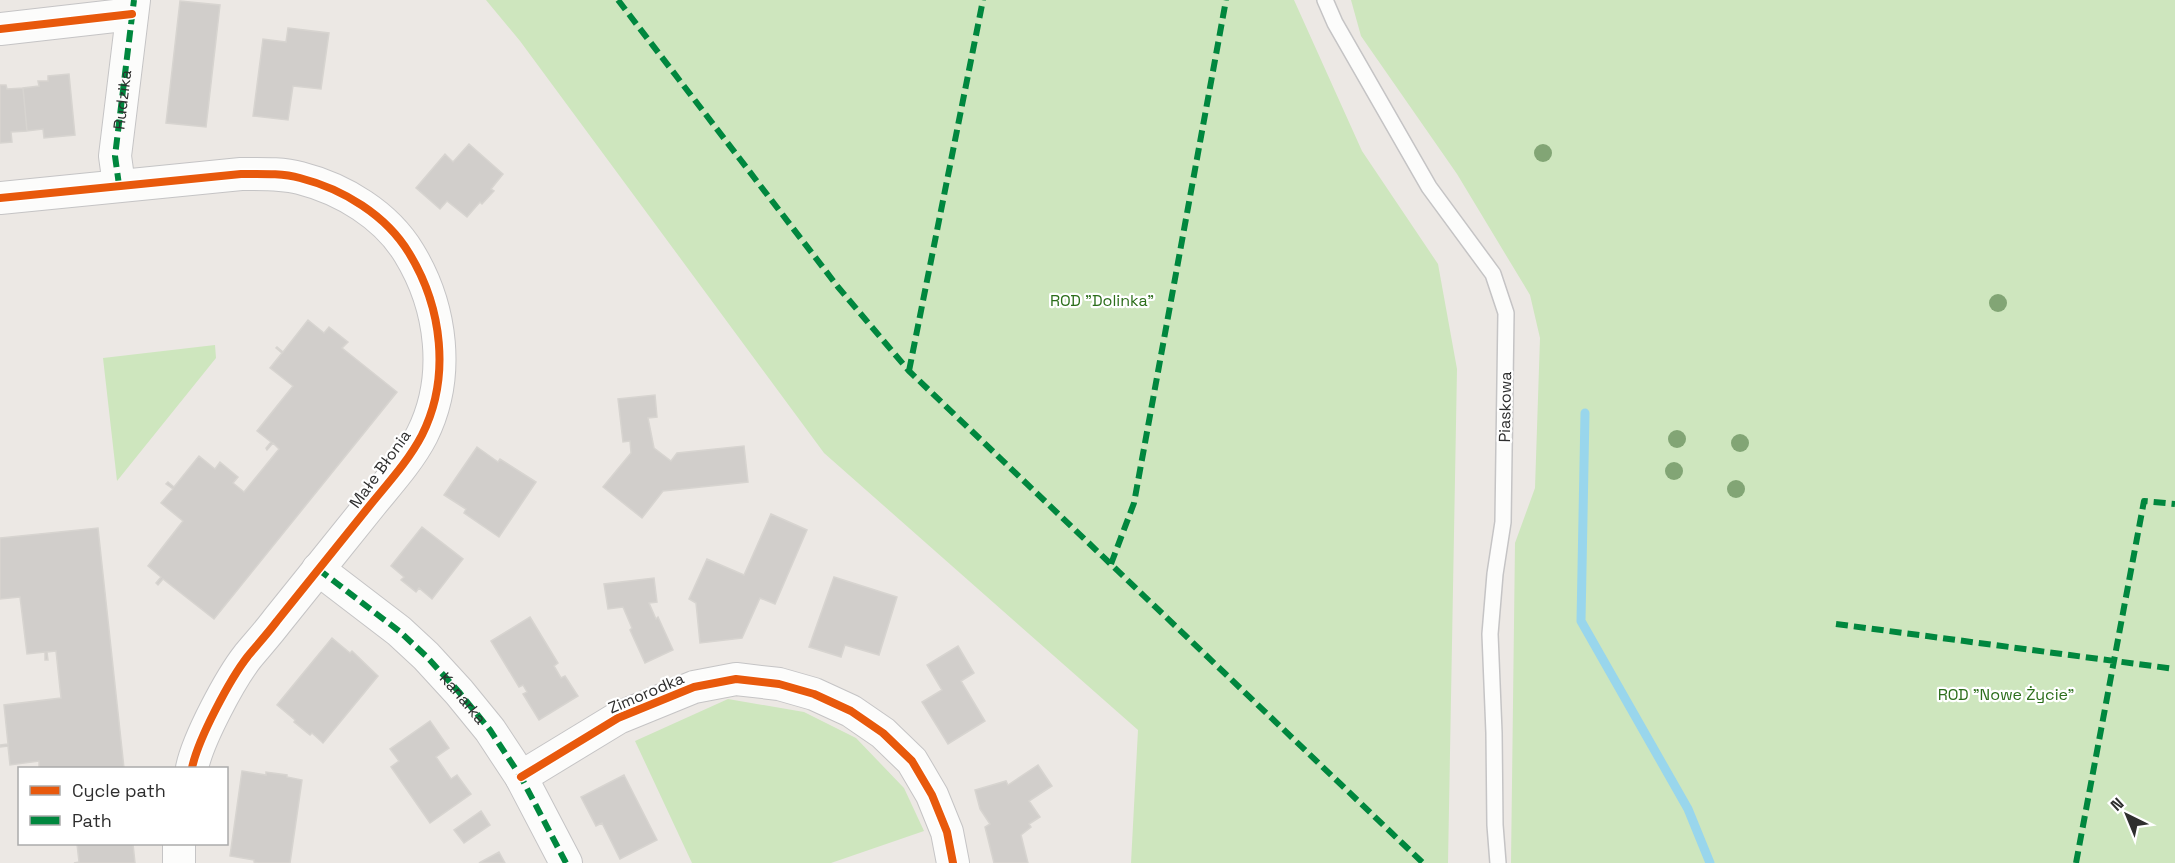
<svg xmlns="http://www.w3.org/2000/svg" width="2175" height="863" font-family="'Space Grotesk',sans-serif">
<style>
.green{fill:#cee6be}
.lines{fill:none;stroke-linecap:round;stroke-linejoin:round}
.stream{stroke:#99d6ec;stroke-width:9}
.building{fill:#d1cecb;stroke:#d7d4d0;stroke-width:1.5}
.service-casing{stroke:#c5c4c5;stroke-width:18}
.minor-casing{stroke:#c5c4c5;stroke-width:34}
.service{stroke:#fcfcfb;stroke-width:15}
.minor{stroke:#fcfcfb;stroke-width:32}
.quiet{stroke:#00873e;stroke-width:6;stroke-dasharray:12 6;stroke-linecap:butt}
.cycleway-casing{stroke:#fff;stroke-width:11}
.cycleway{stroke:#e8590c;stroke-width:8}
.tree{fill:#82a575}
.labels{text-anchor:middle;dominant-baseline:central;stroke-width:4.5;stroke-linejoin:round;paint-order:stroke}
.street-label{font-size:16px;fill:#2e2e2e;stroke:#fff}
.park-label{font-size:16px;fill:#2c6e1b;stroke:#fff}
</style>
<rect width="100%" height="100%" fill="#ece8e4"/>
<path class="green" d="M 486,0 L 1294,0 L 1362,151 L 1438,264 L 1457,369 L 1448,863 L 1131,863 L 1138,730 L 824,453 L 520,41 Z
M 1351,0 L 2175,0 L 2175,863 L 1511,863 L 1515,543 L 1535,488 L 1540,338 L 1530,295 L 1457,174 L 1361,36 Z
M 215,345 L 216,358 L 117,481 L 103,358 Z
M 728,699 L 804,712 L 856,738 L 904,788 L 924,831 L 831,863 L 692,863 L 635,741 Z"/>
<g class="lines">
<path class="stream" d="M 1585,413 L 1581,621 L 1688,809 L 1710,863"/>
</g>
<path class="building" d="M 180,1 L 220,5 L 206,127 L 166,123 Z
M 288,28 L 329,33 L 321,89 L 293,86 L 288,120 L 253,116 L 263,39 L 286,42 Z
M 69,74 L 75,135 L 44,138 L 43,129 L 27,131 L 23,88 L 39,86 L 38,81 L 48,81 L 48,76 Z
M 0,85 L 6,85 L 7,89 L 23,88 L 27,131 L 11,132 L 12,142 L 0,143 Z
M 469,144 L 503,174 L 491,189 L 494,191 L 482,204 L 480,202 L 467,217 L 447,201 L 440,209 L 416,188 L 445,154 L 453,162 Z
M 308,320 L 324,333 L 329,327 L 348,342 L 342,348 L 397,392 L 214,619 L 163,579 L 158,585 L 156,583 L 161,577 L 148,566 L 183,521 L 161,503 L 173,489 L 166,484 L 168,482 L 174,487 L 199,456 L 215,469 L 220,462 L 238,477 L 233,483 L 244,492 L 279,449 L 273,443 L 267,450 L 266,448 L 271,442 L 257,431 L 293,386 L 270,368 L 282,353 L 276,348 L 277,347 L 283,352 Z
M 655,395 L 657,417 L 648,418 L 654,448 L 671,461 L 677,453 L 744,446 L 748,482 L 663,491 L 642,518 L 603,487 L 631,453 L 630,441 L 623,442 L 618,399 Z
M 477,447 L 498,462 L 500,459 L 536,482 L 499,537 L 464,513 L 466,509 L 444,495 Z
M 771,514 L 807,530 L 775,604 L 760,598 L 742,638 L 700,643 L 696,603 L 689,599 L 707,559 L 744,575 Z
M 422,527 L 463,559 L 432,599 L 419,588 L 416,592 L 401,580 L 404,577 L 391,566 Z
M 98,528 L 124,768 L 39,768 L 39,761 L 10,765 L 8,746 L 0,747 L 0,745 L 8,744 L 4,705 L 61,698 L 56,651 L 47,652 L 48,660 L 45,660 L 45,652 L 27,654 L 20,597 L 0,599 L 0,538 Z
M 834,577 L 897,597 L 879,655 L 845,645 L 841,657 L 809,647 Z
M 654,578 L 657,602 L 649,603 L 656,619 L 658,617 L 673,650 L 645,663 L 630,630 L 632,628 L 623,607 L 608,609 L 604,584 Z
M 530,617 L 558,663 L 554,666 L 561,678 L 565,676 L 578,696 L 539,720 L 523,694 L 527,692 L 523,685 L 519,687 L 491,641 Z
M 332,638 L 350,653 L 352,651 L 378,676 L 323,743 L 312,733 L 310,735 L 294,722 L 295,720 L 277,705 Z
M 958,646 L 974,673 L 961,681 L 985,721 L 948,744 L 922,702 L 942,690 L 927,665 Z
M 430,721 L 449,748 L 436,757 L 451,779 L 457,775 L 471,794 L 430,823 L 391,767 L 399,761 L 390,749 Z
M 1038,765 L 1052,786 L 1029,801 L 1040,817 L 1029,824 L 1031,827 L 1021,835 L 1028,863 L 994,863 L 985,827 L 990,824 L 980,809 L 975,790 L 1006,781 L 1008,785 Z
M 242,771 L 266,775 L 266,772 L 287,775 L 287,777 L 302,780 L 290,863 L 258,863 L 254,862 L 254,860 L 230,856 Z
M 624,775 L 657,840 L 620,859 L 602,823 L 596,826 L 581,797 Z
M 481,811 L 490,825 L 464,843 L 454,830 Z
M 77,844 L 133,844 L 135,863 L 74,863 L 79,862 Z
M 499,852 L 505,863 L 479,863 Z"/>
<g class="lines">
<g class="service-casing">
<path id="service" d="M 1325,0 L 1335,23 L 1429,187 L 1493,274 L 1506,313 L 1503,522 L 1495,574 L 1490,634 L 1494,733 L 1495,825 L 1498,863"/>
</g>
<g class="minor-casing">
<g id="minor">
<path d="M 0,29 L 132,14"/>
<path id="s1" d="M 119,185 L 115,156 L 134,0"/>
<path d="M 0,198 L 241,174 C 261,174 281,173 300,178 C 343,189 386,215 409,253 C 442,307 451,377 422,435 C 409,460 389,482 371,504 C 340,543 308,582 277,621 C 268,633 258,644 248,656 C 230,679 198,739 192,768"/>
<path id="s2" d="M 318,569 L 399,631 L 426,656 L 459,692 L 490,730 L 521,777 L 566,863"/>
<path d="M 521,777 L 618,718 L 694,687 L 736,679 L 779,684 L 814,694 L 851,711 L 883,733 L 912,761 L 932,795 L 947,832 L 953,863"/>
<path d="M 179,863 L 179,844"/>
</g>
</g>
<use href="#service" class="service"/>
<use href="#minor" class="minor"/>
<path class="quiet" d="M 618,0 L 838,287 L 909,371 L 1423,863
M 119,185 L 115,156 L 134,0
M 909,371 L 983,0
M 1111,564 L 1134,503 L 1226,0
M 318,569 L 399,631 L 426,656 L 459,692 L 490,730 L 521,777 L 566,863
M 1836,624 L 2175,669
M 2076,863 L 2144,501 L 2175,504"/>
<g class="cycleway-casing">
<path id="cycleway" d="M 0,29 L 132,14
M 0,198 L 241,174 C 261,174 281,173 300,178 C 343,189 386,215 409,253 C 442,307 451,377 422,435 C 409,460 389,482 371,504 C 340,543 308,582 277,621 C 268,633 258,644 248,656 C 230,679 198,739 192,768
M 521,777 L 618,718 L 694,687 L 736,679 L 779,684 L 814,694 L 851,711 L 883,733 L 912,761 L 932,795 L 947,832 L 953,863"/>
</g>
<use href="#cycleway" class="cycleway"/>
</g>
<g class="tree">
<circle cx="1543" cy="153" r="9"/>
<circle cx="1998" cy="303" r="9"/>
<circle cx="1677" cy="439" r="9"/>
<circle cx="1740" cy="443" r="9"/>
<circle cx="1674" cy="471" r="9"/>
<circle cx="1736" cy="489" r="9"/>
</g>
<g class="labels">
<g class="street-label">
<text stroke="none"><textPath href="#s1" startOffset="86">Rudzika</textPath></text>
<text transform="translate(1505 407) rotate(-89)">Piaskowa</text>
<text transform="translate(380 469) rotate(-54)">Małe Błonia</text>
<text transform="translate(646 693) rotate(-23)">Zimorodka</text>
<text stroke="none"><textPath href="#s2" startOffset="195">Kanarka</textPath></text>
</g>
<g class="park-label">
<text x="1102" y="300">ROD "Dolinka"</text>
<text x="2006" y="694">ROD "Nowe Życie"</text>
</g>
</g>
<rect x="18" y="767" width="210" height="78" fill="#ffffff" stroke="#ababab" stroke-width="1.5"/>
<rect x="30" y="786" width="30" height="9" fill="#e8590c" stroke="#ababab" stroke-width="1.5"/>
<text x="72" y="797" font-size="18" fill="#2e2e2e">Cycle path</text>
<rect x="30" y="816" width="30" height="9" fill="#00873e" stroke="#ababab" stroke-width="1.5"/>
<text x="72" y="827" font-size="18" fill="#2e2e2e">Path</text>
<g transform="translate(2127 815) rotate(317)" stroke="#ffffff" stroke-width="4.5" paint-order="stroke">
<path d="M0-4.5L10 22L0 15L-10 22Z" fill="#2e2e2e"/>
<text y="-9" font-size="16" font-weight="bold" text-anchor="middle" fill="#2e2e2e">N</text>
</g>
</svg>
